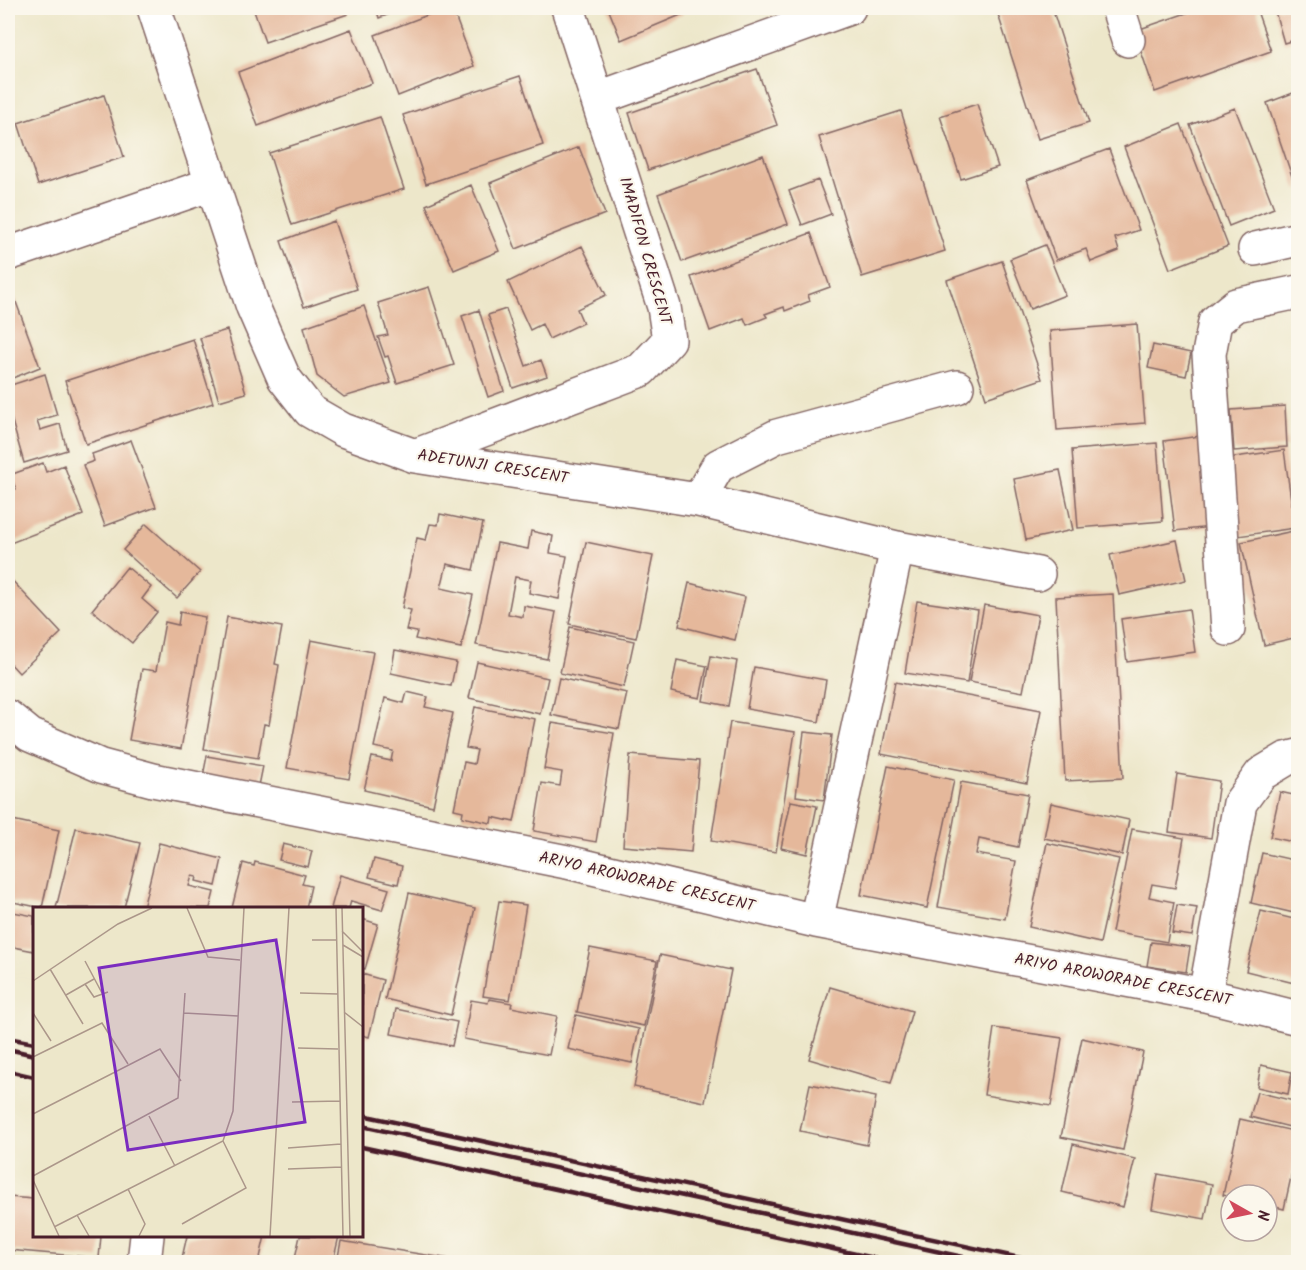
<svg xmlns="http://www.w3.org/2000/svg" width="1306" height="1270" font-family="Kalam,sans-serif">
<style>
.building{fill:#e5b89b}
.lines{fill:none;stroke-linecap:round;stroke-linejoin:round}
.minor-casing{stroke:#836563;stroke-width:36}
.minor{stroke:#fff;stroke-width:33}
.rail{stroke:#4a1f2b;stroke-width:4.5}
.labels{text-anchor:middle;dominant-baseline:central;stroke-width:4.5;stroke-linejoin:round;paint-order:stroke}
.street-label{font-size:16px;fill:#4a1f2b;stroke:#fbf7ec}
.inset-road{fill:none;stroke:#ac978a;stroke-width:1.5}
.view{fill:#7b2cbf;fill-opacity:0.15;stroke:#7b2cbf;stroke-width:3}
.inset-edge{fill:none;stroke:#4a1f2b;stroke-width:3}
</style>
<rect width="100%" height="100%" fill="#fbf7ec"/>
<filter id="ink" filterUnits="userSpaceOnUse"><feTurbulence type="fractalNoise" baseFrequency=".0167" numOctaves="2"/><feDisplacementMap in="SourceGraphic" scale="12" xChannelSelector="R" yChannelSelector="G"/><feConvolveMatrix kernelMatrix="1 2 1 2 8 2 1 2 1" color-interpolation-filters="sRGB"/></filter>
<filter id="wash" filterUnits="userSpaceOnUse"><feTurbulence type="fractalNoise" baseFrequency=".008" numOctaves="4" result="noise"/><feDisplacementMap in="SourceGraphic" scale="24" xChannelSelector="R" yChannelSelector="G"/><feGaussianBlur stdDeviation="1.35" result="paint"/><feColorMatrix in="noise" values="0 0 0 0 0 0 0 0 0 0 0 0 0 0 0 0 0 1.4 0 .05"/><feComposite in="paint" operator="in"/></filter>
<g filter="url(#wash)">
<rect width="100%" height="100%" fill="#ede7ca"/>
<g id="blocks">
<path class="building" d="M 253,8 L 346,8 L 348,14 L 265,42 Z
M 376,8 L 406,8 L 379,18 Z
M 446,8 L 452,8 L 474,66 L 398,96 L 375,35 Z
M 608,8 L 680,8 L 683,14 L 621,40 Z
M 996,8 L 1052,8 L 1089,123 L 1038,139 Z
M 1201,8 L 1256,8 L 1271,51 L 1155,92 L 1134,31 Z
M 1274,8 L 1298,8 L 1298,39 L 1284,43 Z
M 351,29 L 372,83 L 258,126 L 238,72 Z
M 757,69 L 777,125 L 648,170 L 629,113 Z
M 520,76 L 543,145 L 426,184 L 403,115 Z
M 1298,91 L 1298,194 L 1267,103 Z
M 104,95 L 124,157 L 38,185 L 18,123 Z
M 977,104 L 998,167 L 961,179 L 940,116 Z
M 1235,108 L 1274,208 L 1229,226 L 1190,125 Z
M 901,111 L 945,251 L 862,277 L 819,137 Z
M 380,117 L 404,189 L 292,225 L 269,153 Z
M 1181,124 L 1228,246 L 1170,269 L 1124,147 Z
M 579,147 L 605,214 L 516,249 L 490,183 Z
M 1109,149 L 1139,230 L 1115,238 L 1119,251 L 1091,262 L 1086,249 L 1056,260 L 1027,180 Z
M 763,155 L 788,224 L 682,262 L 658,194 Z
M 818,180 L 831,214 L 802,225 L 789,191 Z
M 471,185 L 499,251 L 454,270 L 426,205 Z
M 334,221 L 357,289 L 304,307 L 281,241 Z
M 811,233 L 830,287 L 808,295 L 810,301 L 785,311 L 784,307 L 765,314 L 767,317 L 747,325 L 744,318 L 710,331 L 691,277 Z
M 1045,245 L 1065,295 L 1030,309 L 1010,259 Z
M 582,246 L 606,295 L 577,309 L 583,323 L 549,339 L 542,324 L 530,330 L 508,282 Z
M 1002,261 L 1042,379 L 986,398 L 947,280 Z
M 429,287 L 454,365 L 397,383 L 388,356 L 385,357 L 378,337 L 388,335 L 378,303 Z
M 13,294 L 40,367 L 8,380 L 8,296 Z
M 364,306 L 391,383 L 344,397 L 317,376 L 304,327 Z
M 506,309 L 526,366 L 541,360 L 547,376 L 513,388 L 488,315 Z
M 479,310 L 504,391 L 488,397 L 462,316 Z
M 1137,324 L 1145,423 L 1057,430 L 1050,331 Z
M 227,330 L 246,393 L 219,401 L 200,338 Z
M 193,339 L 213,403 L 86,444 L 65,381 Z
M 1153,345 L 1191,353 L 1186,376 L 1148,368 Z
M 45,374 L 57,415 L 37,421 L 40,430 L 60,424 L 67,450 L 24,463 L 8,407 L 8,386 Z
M 1285,406 L 1287,447 L 1234,451 L 1231,410 Z
M 1200,436 L 1211,527 L 1175,531 L 1164,441 Z
M 131,440 L 156,507 L 105,526 L 83,465 L 94,461 L 92,454 Z
M 1157,443 L 1163,521 L 1078,528 L 1072,450 Z
M 1284,450 L 1295,528 L 1238,536 L 1228,458 Z
M 43,463 L 46,472 L 64,465 L 83,515 L 8,544 L 8,493 L 16,489 L 10,475 Z
M 1060,470 L 1073,530 L 1026,540 L 1014,479 Z
M 440,514 L 483,523 L 473,570 L 447,564 L 441,588 L 473,595 L 461,648 L 415,639 L 417,632 L 406,630 L 411,610 L 402,608 L 417,538 L 426,540 L 430,524 L 438,525 Z
M 146,524 L 200,572 L 177,598 L 123,550 Z
M 1298,530 L 1298,637 L 1264,645 L 1241,542 Z
M 531,531 L 553,536 L 550,553 L 567,556 L 559,599 L 529,593 L 531,580 L 515,577 L 508,614 L 523,617 L 524,606 L 556,612 L 547,659 L 476,645 L 497,543 L 528,549 Z
M 1177,540 L 1186,580 L 1119,595 L 1110,555 Z
M 586,542 L 653,556 L 636,638 L 569,624 Z
M 127,567 L 151,587 L 142,599 L 157,612 L 132,643 L 92,610 Z
M 8,576 L 61,633 L 19,673 L 8,661 Z
M 689,583 L 745,597 L 735,640 L 679,626 Z
M 1113,594 L 1123,778 L 1065,781 L 1056,597 Z
M 917,601 L 978,610 L 967,683 L 905,673 Z
M 984,605 L 1038,615 L 1023,692 L 969,682 Z
M 1189,609 L 1195,652 L 1127,662 L 1121,619 Z
M 180,612 L 205,617 L 181,749 L 129,740 L 142,669 L 156,671 L 165,622 L 178,625 Z
M 227,617 L 282,627 L 275,664 L 279,665 L 269,725 L 264,724 L 258,758 L 204,749 Z
M 570,627 L 634,641 L 624,687 L 560,673 Z
M 311,640 L 373,652 L 349,779 L 287,768 Z
M 395,650 L 456,662 L 451,686 L 391,673 Z
M 711,656 L 737,661 L 729,706 L 703,701 Z
M 677,660 L 707,666 L 700,698 L 671,692 Z
M 477,662 L 548,678 L 540,714 L 469,698 Z
M 754,667 L 826,680 L 819,722 L 747,709 Z
M 559,678 L 627,693 L 619,729 L 551,715 Z
M 895,682 L 1041,710 L 1027,783 L 881,754 Z
M 407,692 L 428,697 L 425,707 L 453,713 L 433,806 L 364,790 L 372,757 L 391,761 L 393,751 L 374,747 L 385,698 L 404,703 Z
M 475,707 L 535,719 L 514,822 L 492,817 L 491,823 L 462,817 L 463,811 L 454,809 L 464,762 L 474,764 L 477,750 L 466,748 Z
M 730,722 L 795,732 L 776,852 L 711,841 Z
M 552,723 L 614,733 L 596,842 L 534,831 L 542,783 L 560,786 L 562,772 L 544,769 Z
M 804,732 L 832,735 L 824,800 L 796,796 Z
M 630,755 L 699,761 L 691,852 L 623,846 Z
M 207,756 L 263,766 L 259,786 L 203,776 Z
M 888,766 L 954,780 L 927,908 L 861,895 Z
M 1177,774 L 1219,781 L 1211,838 L 1169,832 Z
M 961,782 L 1028,794 L 1018,847 L 979,839 L 976,854 L 1016,861 L 1005,919 L 938,907 Z
M 1280,792 L 1298,796 L 1298,843 L 1270,837 Z
M 791,801 L 817,806 L 807,854 L 781,848 Z
M 1051,803 L 1129,820 L 1122,855 L 1044,838 Z
M 8,819 L 59,830 L 42,908 L 8,901 Z
M 76,828 L 140,843 L 124,908 L 56,908 Z
M 1132,829 L 1184,838 L 1175,888 L 1152,884 L 1149,897 L 1174,902 L 1167,942 L 1112,932 Z
M 159,843 L 222,859 L 216,886 L 196,881 L 197,877 L 192,876 L 189,886 L 214,892 L 210,908 L 143,908 Z
M 1047,843 L 1119,859 L 1100,943 L 1029,927 Z
M 283,844 L 312,851 L 308,867 L 279,860 Z
M 1262,853 L 1298,861 L 1298,914 L 1251,903 Z
M 374,859 L 402,866 L 398,884 L 369,877 Z
M 255,862 L 305,875 L 302,884 L 311,886 L 306,908 L 232,908 L 243,863 L 254,866 Z
M 340,875 L 389,889 L 382,910 L 351,901 L 349,908 L 331,908 Z
M 409,893 L 475,908 L 451,1015 L 385,999 Z
M 499,901 L 526,905 L 510,1000 L 483,996 Z
M 1177,905 L 1197,908 L 1192,936 L 1172,933 Z
M 8,911 L 34,916 L 34,951 L 8,946 Z
M 1261,911 L 1298,920 L 1298,984 L 1246,971 Z
M 362,919 L 378,924 L 365,969 L 362,968 Z
M 1151,942 L 1190,947 L 1186,972 L 1147,966 Z
M 590,948 L 657,961 L 644,1026 L 577,1012 Z
M 660,955 L 731,970 L 705,1102 L 634,1087 Z
M 362,974 L 383,980 L 369,1037 L 362,1035 Z
M 830,987 L 912,1011 L 891,1083 L 809,1059 Z
M 489,999 L 512,1003 L 511,1007 L 557,1016 L 549,1055 L 464,1039 L 471,1000 L 488,1003 Z
M 396,1009 L 457,1022 L 452,1046 L 391,1034 Z
M 576,1015 L 639,1029 L 632,1063 L 568,1049 Z
M 994,1028 L 1062,1038 L 1051,1106 L 984,1095 Z
M 1082,1038 L 1143,1052 L 1123,1150 L 1061,1137 Z
M 1261,1065 L 1292,1072 L 1288,1094 L 1257,1087 Z
M 810,1084 L 876,1097 L 867,1145 L 800,1131 Z
M 1257,1092 L 1298,1102 L 1298,1129 L 1250,1117 Z
M 1240,1119 L 1298,1132 L 1298,1145 L 1284,1209 L 1267,1205 L 1267,1195 L 1231,1195 L 1231,1197 L 1223,1195 Z
M 1073,1144 L 1135,1159 L 1123,1207 L 1062,1192 Z
M 1158,1174 L 1212,1184 L 1205,1219 L 1152,1209 Z
M 8,1197 L 34,1199 L 34,1236 L 101,1236 L 99,1258 L 8,1250 Z
M 187,1236 L 265,1236 L 259,1262 L 181,1262 Z
M 300,1236 L 339,1236 L 333,1262 L 294,1262 Z
M 341,1241 L 462,1261 L 461,1262 L 337,1262 Z"/>
</g>
</g>
<g filter="url(#ink)">
<use href="#blocks" fill-opacity="0" stroke="#836563" stroke-width="1.5"/>
<g class="lines">
<g class="minor-casing">
<path id="minor" d="M 154,8 L 253,307 L 284,378 L 310,411 L 343,430 L 415,456 L 698,500 L 897,548 L 1038,574
M 1118,8 L 1128,40
M 599,98 L 849,8
M 1255,249 L 1298,239
M 8,254 L 212,184
M 417,455 L 641,370 L 669,340 L 664,307 L 568,8
M 698,500 L 718,466 L 777,436 L 957,387
M 1228,629 L 1209,354 L 1215,322 L 1236,305 L 1298,292
M 8,717 L 30,735 L 101,766 L 153,780 L 567,862 L 816,921 L 1205,995 L 1298,1018
M 816,921 L 897,548
M 1205,995 L 1240,803 L 1261,774 L 1286,759 L 1298,756
M 144,1262 L 147,1236"/>
</g>
<use href="#minor" class="minor"/>
<path class="rail" d="M 8,1038 L 34,1043
M 8,1049 L 34,1055
M 8,1071 L 34,1077
M 362,1115 L 1039,1262
M 362,1126 L 986,1262
M 362,1147 L 893,1262"/>
</g>
</g>
<g class="labels">
<g class="street-label">
<text transform="translate(645 251) rotate(74)">IMADIFON CRESCENT</text>
<text transform="translate(493 467) rotate(9)">ADETUNJI CRESCENT</text>
<text transform="translate(647 882) rotate(13)">ARIYO AROWORADE CRESCENT</text>
<text transform="translate(1123 980) rotate(11)">ARIYO AROWORADE CRESCENT</text>
</g>
</g>
<g transform="translate(33 907)">
<rect width="330" height="330" fill="#ede7ca"/>
<path class="inset-road" d="M 154,1 L 175,50 L 207,53M 303,1 L 310,329M 309,1 L 317,329M 309,24 L 330,45M 279,33 L 304,33M 310,38 L 330,50M 52,54 L 70,88M 17,62 L 50,117M 0,74 L 85,17 L 119,1M 52,77 L 61,90 L 75,85M 267,86 L 305,87M 33,88 L 61,72M 311,105 L 330,120M 0,106 L 18,134M 151,106 L 205,109M 265,141 L 305,142M 0,150 L 69,116 L 95,157M 259,195 L 307,194M 0,207 L 127,142 L 148,174M 116,209 L 142,259M 255,241 L 308,237M 255,262 L 309,260M 0,269 L 145,191 L 152,86M 0,273 L 26,329M 95,282 L 112,317 L 106,329M 44,308 L 56,329M 149,317 L 213,281 L 190,234M 21,320 L 190,234 L 200,204 L 211,1M 237,329 L 256,1"/>
<path class="view" d="M 243,33 L 272,215 L 95,243 L 66,61 Z"/>
<rect width="330" height="330" class="inset-edge"/>
</g>
<rect width="1306" height="1270" fill="none" stroke="#fbf7ec" stroke-width="30"/>
<g transform="translate(1249 1213) rotate(99)"><circle r="28" fill="#fbf7ec" stroke="#b4a19f" stroke-width="1.5"/>
<path d="M0-4.5L10 22L0 15L-10 22Z" fill="#d1495b"/>
<text y="-9" font-size="16" font-weight="bold" text-anchor="middle" fill="#4a1f2b">N</text>
</g>
</svg>
